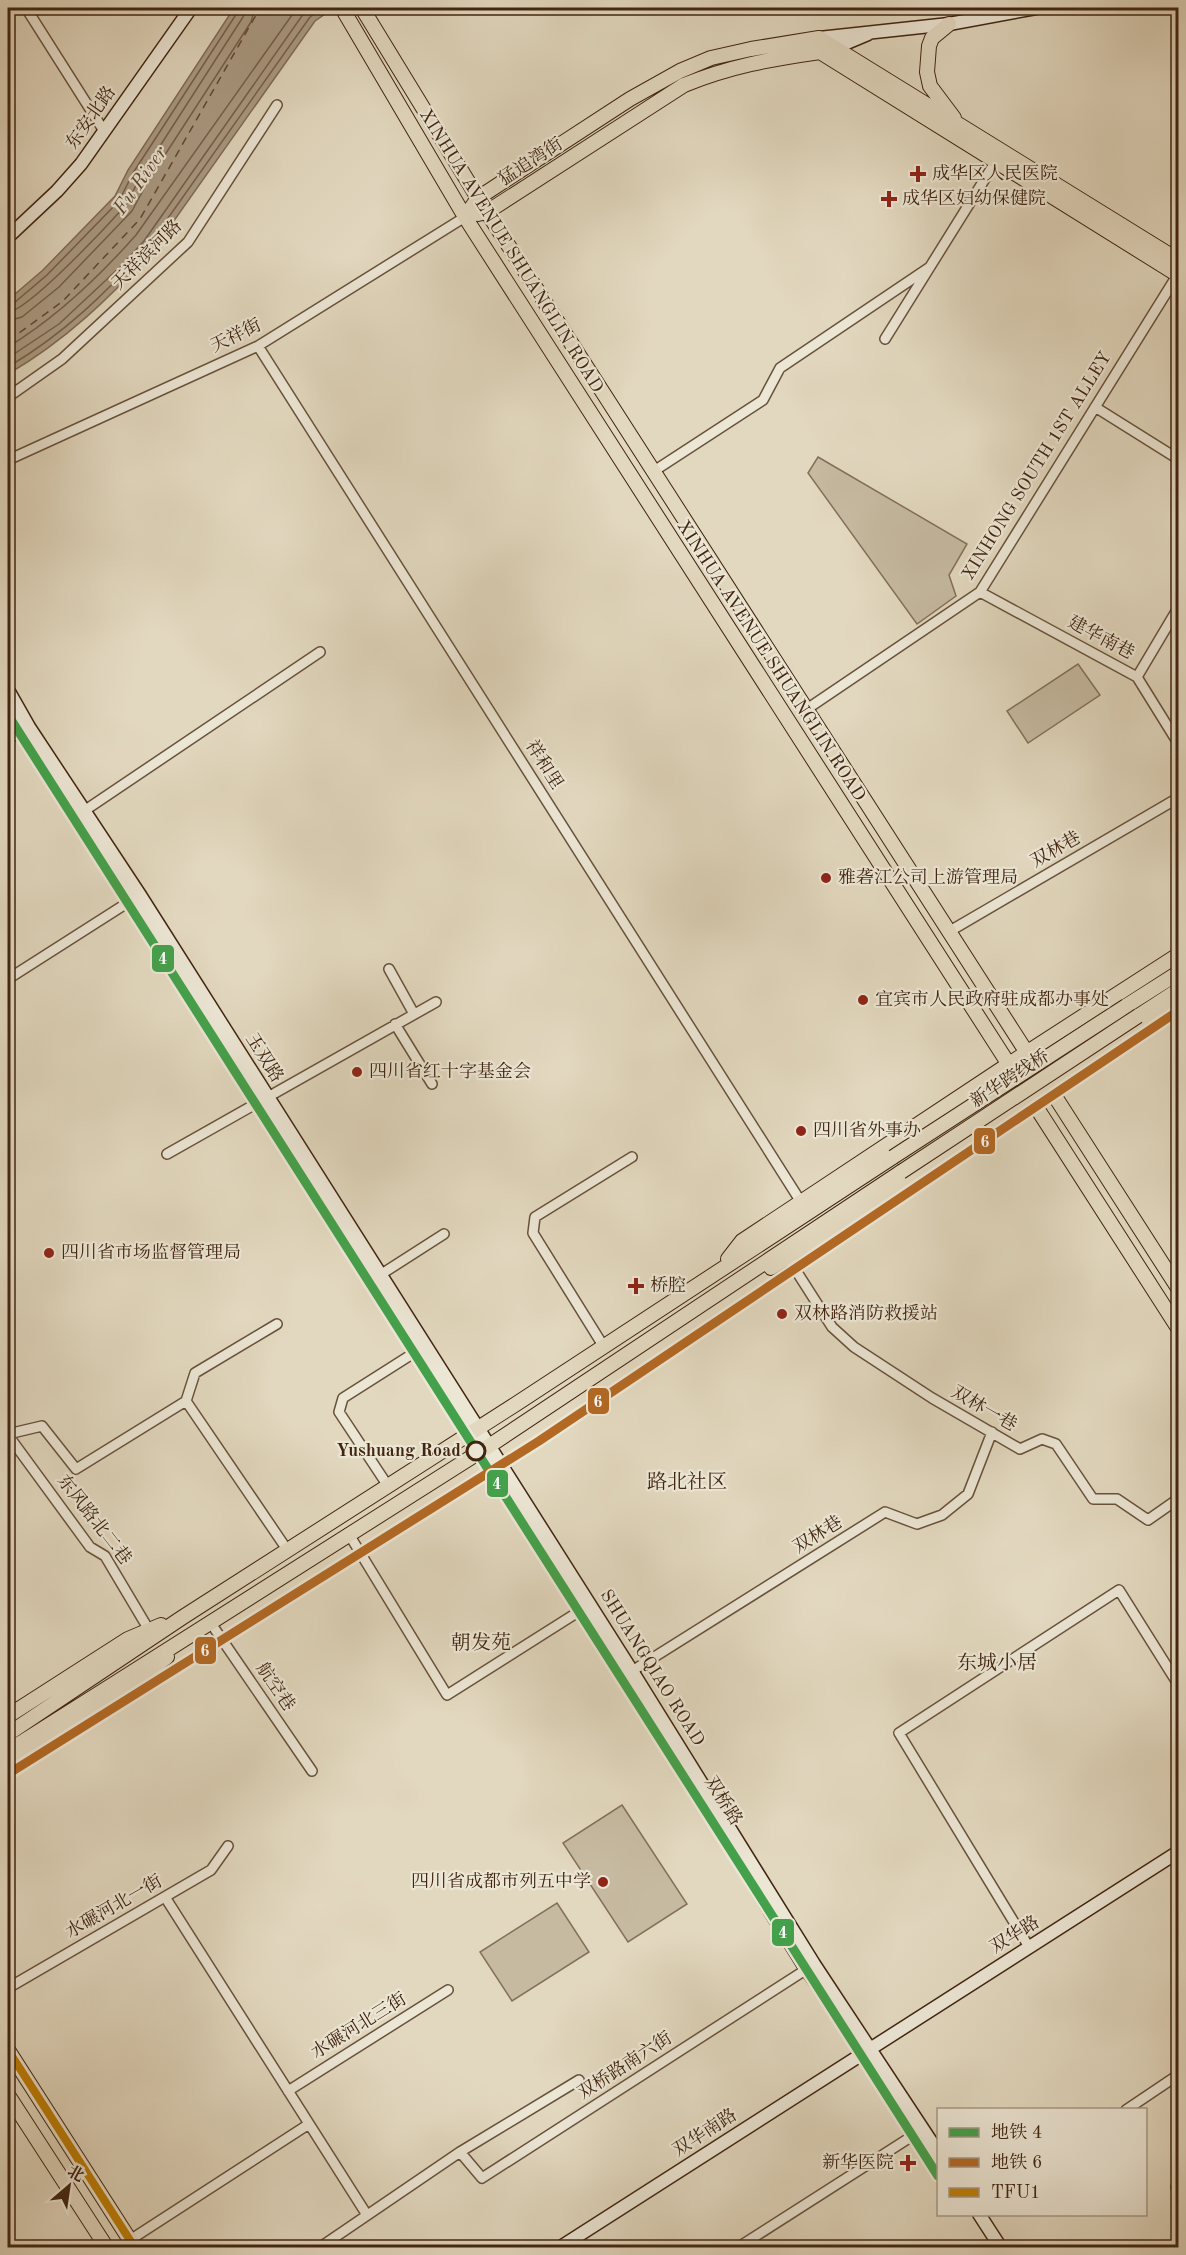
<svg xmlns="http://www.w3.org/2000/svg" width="1186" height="2255" font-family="'Old Standard TT','Noto Serif SC',serif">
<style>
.green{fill:#c6baa1;stroke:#837058;stroke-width:1.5}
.water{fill:#ab9b84;stroke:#806c56;stroke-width:1.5}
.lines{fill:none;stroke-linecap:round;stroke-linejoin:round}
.shore{stroke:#76604a;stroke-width:1.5}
.ferry{stroke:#604833;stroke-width:1.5;stroke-dasharray:8 6;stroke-linecap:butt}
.street-casing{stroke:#68523c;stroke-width:12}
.secondary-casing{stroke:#402510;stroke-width:15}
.primary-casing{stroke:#402510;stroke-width:16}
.street{stroke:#ece6d5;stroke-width:9}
.secondary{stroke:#ece6d5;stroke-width:12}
.primary{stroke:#e2d8bf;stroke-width:14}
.primary-bridge-casing{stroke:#402510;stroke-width:16;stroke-linecap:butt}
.primary-bridge{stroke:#e2d8bf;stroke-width:14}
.bus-1-casing{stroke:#ece6d5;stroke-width:12}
.bus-1{stroke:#c07f05;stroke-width:8}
.metro-1-casing{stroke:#ece6d5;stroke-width:14}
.metro-2-casing{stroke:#ece6d5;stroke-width:14}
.metro-1{stroke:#44a14b;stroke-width:9}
.metro-2{stroke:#b36924;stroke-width:9}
.poi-dot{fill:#8f2418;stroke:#ece6d5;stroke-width:2}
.stop-dot{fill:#ece6d5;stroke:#402510;stroke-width:3}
.labels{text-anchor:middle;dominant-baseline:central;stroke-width:4.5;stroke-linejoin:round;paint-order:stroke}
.street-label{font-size:18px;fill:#402510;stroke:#ece6d5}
.poi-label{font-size:18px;fill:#402510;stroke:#ece6d5;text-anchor:start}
.stop-label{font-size:18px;font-weight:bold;fill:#402510;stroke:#ece6d5;text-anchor:end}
.water-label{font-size:20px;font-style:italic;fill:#604833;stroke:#ece6d5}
.neighbourhood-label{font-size:20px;fill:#402510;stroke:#ece6d5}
.line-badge{stroke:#ece6d5;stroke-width:2}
.badge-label{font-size:16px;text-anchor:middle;font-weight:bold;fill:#fff}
</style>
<rect width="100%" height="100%" fill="#e2d8bf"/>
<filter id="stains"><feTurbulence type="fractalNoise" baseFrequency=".00333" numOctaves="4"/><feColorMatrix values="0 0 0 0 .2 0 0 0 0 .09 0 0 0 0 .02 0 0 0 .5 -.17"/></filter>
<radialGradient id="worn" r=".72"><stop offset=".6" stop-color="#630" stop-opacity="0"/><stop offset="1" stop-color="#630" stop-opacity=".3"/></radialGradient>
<path class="green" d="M 818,457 L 967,544 L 949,575 L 956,596 L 917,624 L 808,473 Z
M 1078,664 L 1100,695 L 1028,743 L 1007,711 Z
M 622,1805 L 687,1904 L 628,1942 L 563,1843 Z
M 557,1903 L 589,1952 L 512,2001 L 480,1952 Z"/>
<path class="water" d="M 234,8 L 334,8 L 315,21 L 154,249 C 111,297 65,341 8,374 L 8,300 L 43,270 L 115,196 L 128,170 Z"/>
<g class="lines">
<path class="shore" d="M 8,304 L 14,303 L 47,275 L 119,201 L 133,173 L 237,13 L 238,8
M 8,312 C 28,311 108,225 125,206 C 131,198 135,186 140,177 L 243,17 L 246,8
M 8,321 L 22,317 L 59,287 L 132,211 L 148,181 L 251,22 L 255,8
M 8,347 C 57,317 98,278 136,235 L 297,8
M 8,358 L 59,324 L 120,267 L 144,241 L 304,13 L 310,8
M 8,367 C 65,333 105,294 149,245 L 310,17 L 323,8"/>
<path class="ferry" d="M 8,341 L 63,301 L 140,219 L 260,8"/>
<g class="street-casing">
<path id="street" d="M 26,8 L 104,131
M 885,339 L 996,161
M 258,346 L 801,1202
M 8,397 L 62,359 L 188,242 L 277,105
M 1095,407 L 1178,459
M 8,460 L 258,346 L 465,217
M 654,471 L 763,400 L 780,368 L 930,267
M 980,592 L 1137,677 L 1178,743
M 1137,677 L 1178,608
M 807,709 L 980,592 L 1178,274
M 8,739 L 19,733
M 84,811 L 320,652
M 950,931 L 1178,798
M 389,969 L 414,1014
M 8,979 L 135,898
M 395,1024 L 432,1084
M 167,1154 L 436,1002
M 788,1258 L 832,1327 L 854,1347 L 932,1398 L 1020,1449 L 1042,1439 L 1056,1444 L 1093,1499 L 1117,1499 L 1148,1520 L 1178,1499
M 380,1275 L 444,1234
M 277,1324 L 195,1373 L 186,1401 L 288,1551
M 604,1347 L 533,1233 L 535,1217 L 632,1157
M 8,1434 L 42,1426 L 76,1469 L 186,1401
M 8,1435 L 90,1547 L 105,1556 L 149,1630
M 388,1486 L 339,1412 L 343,1398 L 417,1351
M 350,1536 L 447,1695 L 586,1607
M 210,1622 L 312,1771
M 632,1671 L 885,1512 L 917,1524 L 942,1515 L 968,1494 L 992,1432
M 165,1897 L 367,2215
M 1029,1947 L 899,1733 L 1119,1590 L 1178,1684
M 8,1988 L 211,1870 L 228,1846
M 288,2091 L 448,1990
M 1126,2110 L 1178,2075
M 460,2152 L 482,2178 L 810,1967
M 1178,2185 L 1176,2187 L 1178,2191
M 130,2240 L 309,2124
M 319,2248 L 460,2152 L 579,2080
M 737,2248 L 917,2133"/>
</g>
<g class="secondary-casing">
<path id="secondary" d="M 819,42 L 819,38 L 949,24 L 1036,8
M 830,50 L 868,34
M 8,237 L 57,191 L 81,164 L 191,8
M 8,690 L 29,727 L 140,895 L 632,1671 L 814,1964 L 938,2152
M 8,713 L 131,900 L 624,1676 L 806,1969 L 851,2032
M 926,2147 L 938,2166
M 979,2214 L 1001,2248
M 559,2248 L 1178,1852"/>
</g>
<g class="primary-casing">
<path id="primary" d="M 342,8 L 465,217 L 1178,1328
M 362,8 L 478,198 L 1178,1288
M 949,24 L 932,38 L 929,46 L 927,72 L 930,86 L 954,118
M 478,214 L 487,212 L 684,85 C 731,66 771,59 820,52 L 1178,275
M 465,217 L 478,198 L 630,99 L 680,71 L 711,58 L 751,49 L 819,38 L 1178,260
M 1126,1006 L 1178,973
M 1138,1016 L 1178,990
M 728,1259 L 742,1241 L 1009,1064 L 1178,955
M 771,1268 L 1178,1003
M 8,1716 L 128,1639 L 161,1625
M 8,1734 L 183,1617 L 516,1404 L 893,1157
M 8,1751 L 489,1446 L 901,1172
M 8,1764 L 138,1680 L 167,1657
M 8,2050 L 135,2248
M 8,2095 L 107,2248"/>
</g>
<use href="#street" class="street"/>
<use href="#secondary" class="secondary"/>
<use href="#primary" class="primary"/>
<g class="primary-bridge-casing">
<path id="primary-bridge" d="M 893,1157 L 1126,1006
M 901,1172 L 1138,1016"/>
</g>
<use href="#primary-bridge" class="primary-bridge"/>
<g class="bus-1-casing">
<path id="bus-1" d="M 8,2050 L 135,2248"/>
</g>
<use href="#bus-1" class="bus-1"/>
<g class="metro-1-casing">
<path id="metro-1" d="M 8,715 L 938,2176"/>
</g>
<g class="metro-2-casing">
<path id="metro-2" d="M 8,1774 L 539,1441 L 1178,1011"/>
</g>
<use href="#metro-1" class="metro-1"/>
<use href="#metro-2" class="metro-2"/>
</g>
<g class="poi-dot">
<path d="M915 165h6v6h6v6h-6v6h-6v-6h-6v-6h6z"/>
<path d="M886 190h6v6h6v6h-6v6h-6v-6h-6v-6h6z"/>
<circle cx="826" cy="878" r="6"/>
<circle cx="863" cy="1000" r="6"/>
<circle cx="357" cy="1072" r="6"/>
<circle cx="801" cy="1131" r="6"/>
<circle cx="49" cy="1253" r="6"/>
<path d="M633 1277h6v6h6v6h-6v6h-6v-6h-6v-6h6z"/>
<circle cx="782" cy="1314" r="6"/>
<circle cx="603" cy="1882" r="6"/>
<path d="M905 2154h6v6h6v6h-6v6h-6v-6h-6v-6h6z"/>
</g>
<circle class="stop-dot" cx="476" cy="1451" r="9"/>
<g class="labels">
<g class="street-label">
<text transform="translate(91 118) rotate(-55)">东安北路</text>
<text transform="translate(531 162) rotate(-33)">猛追湾街</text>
<text transform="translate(511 251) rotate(58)">XINHUA AVENUE SHUANGLIN ROAD</text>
<text transform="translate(147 255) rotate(-45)">天祥滨河路</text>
<text transform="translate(236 336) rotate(-26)">天祥街</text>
<text transform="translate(1037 466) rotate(-58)">XINHONG SOUTH 1ST ALLEY</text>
<text transform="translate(1101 638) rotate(28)">建华南巷</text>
<text transform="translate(771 661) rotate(57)">XINHUA AVENUE SHUANGLIN ROAD</text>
<text transform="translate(544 765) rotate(58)">祥和里</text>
<text transform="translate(1056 850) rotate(-30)">双林巷</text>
<text transform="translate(264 1058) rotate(58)">玉双路</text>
<text transform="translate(1010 1079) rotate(-33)">新华跨线桥</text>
<text transform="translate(984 1409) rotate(30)">双林一巷</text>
<text transform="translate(94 1520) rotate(52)">东风路北二巷</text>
<text transform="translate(818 1535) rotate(-32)">双林巷</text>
<text transform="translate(652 1668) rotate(58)">SHUANGQIAO ROAD</text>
<text transform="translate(275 1687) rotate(56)">航空巷</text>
<text transform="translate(723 1801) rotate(58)">双桥路</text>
<text transform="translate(114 1907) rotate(-30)">水碾河北一街</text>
<text transform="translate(1015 1935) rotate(-32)">双华路</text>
<text transform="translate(359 2026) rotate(-32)">水碾河北三街</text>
<text transform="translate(625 2066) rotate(-33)">双桥路南六街</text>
<text transform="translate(705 2133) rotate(-33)">双华南路</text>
</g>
<g class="poi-label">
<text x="932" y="174">成华区人民医院</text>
<text x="902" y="199">成华区妇幼保健院</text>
<text x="838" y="878">雅砻江公司上游管理局</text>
<text x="875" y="1000">宜宾市人民政府驻成都办事处</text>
<text x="369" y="1072">四川省红十字基金会</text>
<text x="813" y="1131">四川省外事办</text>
<text x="61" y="1253">四川省市场监督管理局</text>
<text x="650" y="1286">桥腔</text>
<text x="794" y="1314">双林路消防救援站</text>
<text x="591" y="1882" text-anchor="end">四川省成都市列五中学</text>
<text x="894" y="2163" text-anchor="end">新华医院</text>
</g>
<g class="stop-label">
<text x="461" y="1451">Yushuang Road</text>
</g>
<g class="water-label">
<text transform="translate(141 181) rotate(-55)">Fu River</text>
</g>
<g class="neighbourhood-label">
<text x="687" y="1483">路北社区</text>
<text x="481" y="1644">朝发苑</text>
<text x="997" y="1664">东城小居</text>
</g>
</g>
<g class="line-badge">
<rect x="151" y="944" width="24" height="29" rx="6" fill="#44a14b"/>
<rect x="973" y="1127" width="23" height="28" rx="6" fill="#b36924"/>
<rect x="587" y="1387" width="23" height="28" rx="6" fill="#b36924"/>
<rect x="486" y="1469" width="23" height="29" rx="6" fill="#44a14b"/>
<rect x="194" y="1636" width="23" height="29" rx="6" fill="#b36924"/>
<rect x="771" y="1918" width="24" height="29" rx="6" fill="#44a14b"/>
</g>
<g class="badge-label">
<text x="163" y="964">4</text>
<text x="985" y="1147">6</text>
<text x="598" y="1407">6</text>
<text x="497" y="1489">4</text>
<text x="205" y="1656">6</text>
<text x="783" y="1938">4</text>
</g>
<rect width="1186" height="2255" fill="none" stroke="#e2d8bf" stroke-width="30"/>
<rect x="9" y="9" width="1168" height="2237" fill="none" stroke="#402510" stroke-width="3"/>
<rect x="15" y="15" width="1156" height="2225" fill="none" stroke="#402510" stroke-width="1.5"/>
<rect x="937" y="2108" width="210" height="108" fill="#ece6d5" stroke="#a79986" stroke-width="1.5"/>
<rect x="949" y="2128" width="30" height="9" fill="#44a14b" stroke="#a79986" stroke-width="1.5"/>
<text x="991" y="2138" font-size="18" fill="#402510">地铁 4</text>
<rect x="949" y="2158" width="30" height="9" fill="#b36924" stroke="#a79986" stroke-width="1.5"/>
<text x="991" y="2168" font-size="18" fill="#402510">地铁 6</text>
<rect x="949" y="2188" width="30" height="9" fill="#c07f05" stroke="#a79986" stroke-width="1.5"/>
<text x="991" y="2198" font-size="18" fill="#402510">TFU1</text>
<g transform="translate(69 2186) rotate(29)" stroke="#ece6d5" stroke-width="4.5" paint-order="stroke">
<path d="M0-4.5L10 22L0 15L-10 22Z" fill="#402510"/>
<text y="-9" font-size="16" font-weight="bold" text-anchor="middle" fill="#402510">北</text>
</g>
<rect width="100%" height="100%" filter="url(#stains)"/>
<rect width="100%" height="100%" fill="url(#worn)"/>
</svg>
